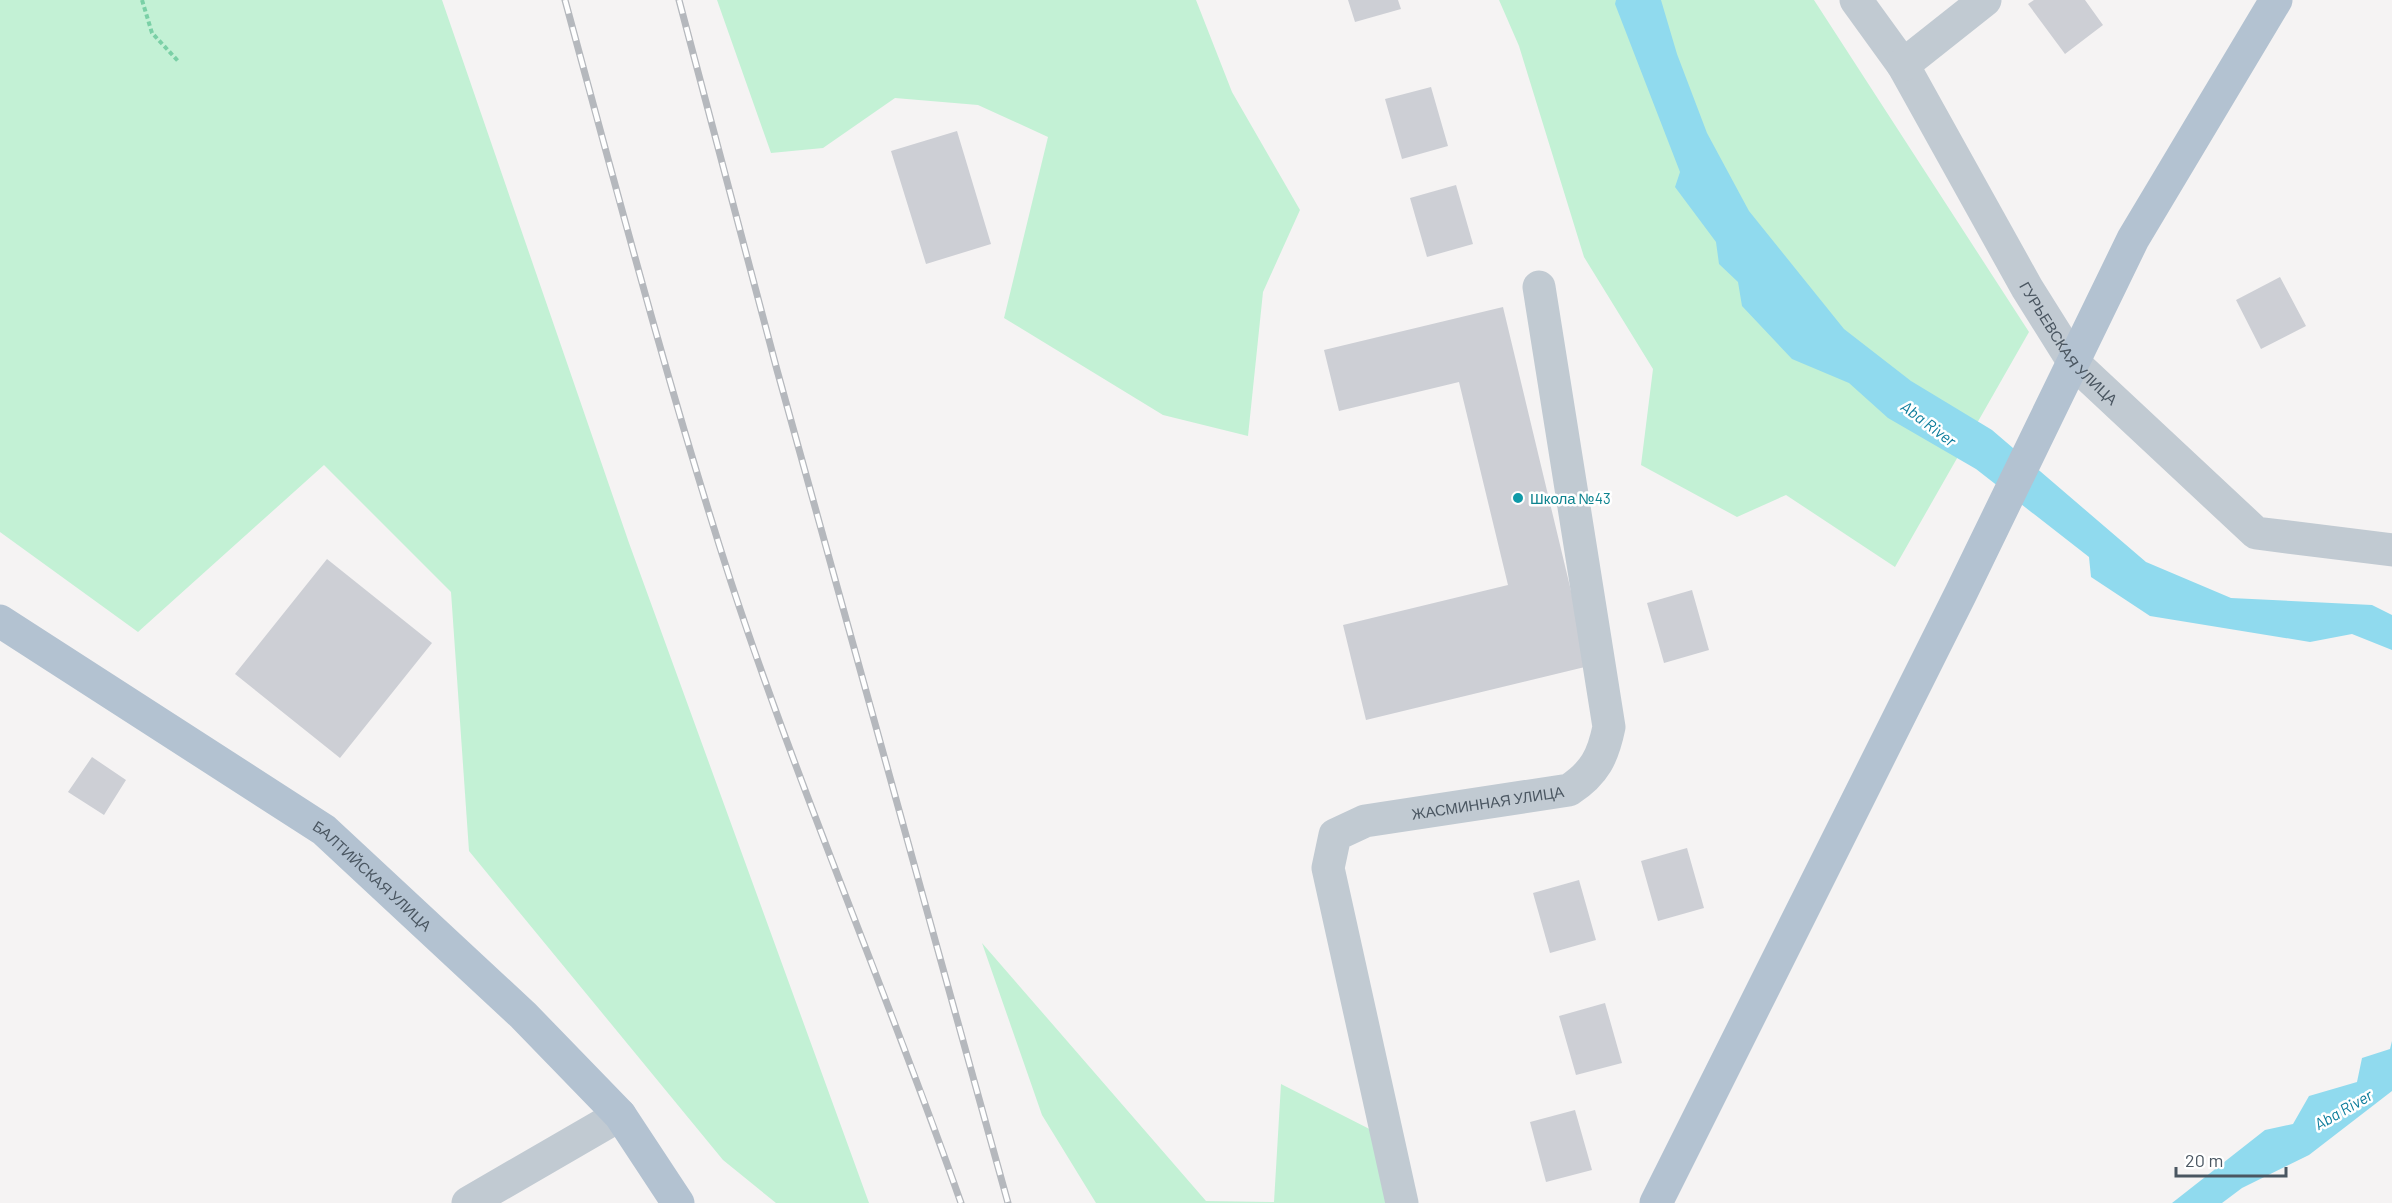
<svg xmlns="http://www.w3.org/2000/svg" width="2392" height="1203" font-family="Barlow,sans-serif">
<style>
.green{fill:#c3f1d5}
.water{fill:#90daee}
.building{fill:#cdcfd5}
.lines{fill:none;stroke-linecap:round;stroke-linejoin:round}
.path{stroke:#7ad0a6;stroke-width:4;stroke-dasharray:4.5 3;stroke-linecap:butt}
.minor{stroke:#c1cad2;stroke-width:33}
.major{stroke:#b3c2d1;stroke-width:33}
.rail-casing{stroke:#b5b8bd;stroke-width:7}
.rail{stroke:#fff;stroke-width:4.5;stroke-dasharray:14;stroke-linecap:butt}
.culture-dot{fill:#0f9aa8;stroke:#fff;stroke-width:2}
.labels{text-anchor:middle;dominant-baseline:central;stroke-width:5;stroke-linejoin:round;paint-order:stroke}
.street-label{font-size:15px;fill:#4a5661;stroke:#fff}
.culture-label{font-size:15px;fill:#0d838f;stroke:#fff;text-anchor:start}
.water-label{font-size:16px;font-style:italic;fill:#0c7c9b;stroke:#fff}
</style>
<rect width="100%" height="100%" fill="#f5f3f3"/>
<path class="green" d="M 0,0 L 442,0 L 629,543 L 869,1203 L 776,1203 L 723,1160 L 469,851 L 451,592 L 324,465 L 138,632 L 0,532 Z
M 717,0 L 1196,0 L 1232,92 L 1300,210 L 1263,292 L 1248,436 L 1163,415 L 1004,318 L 1048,137 L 978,105 L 895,98 L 823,148 L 771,153 Z
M 1499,0 L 1814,0 L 2029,332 L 1895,567 L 1786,495 L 1737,517 L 1641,465 L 1653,369 L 1584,257 L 1519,46 Z
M 982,943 L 1206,1201 L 1274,1202 L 1281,1084 L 1397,1143 L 1418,1203 L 1096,1203 L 1042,1115 Z"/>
<path class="water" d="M 1616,0 L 1661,0 L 1677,54 L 1707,133 L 1749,211 L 1844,329 L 1911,381 L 1992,430 L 2146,562 L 2231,598 L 2372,605 L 2392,615 L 2392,650 L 2352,634 L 2310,642 L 2150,616 L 2091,577 L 2089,557 L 1976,469 L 1888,418 L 1849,383 L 1792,359 L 1742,306 L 1738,282 L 1719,264 L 1716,242 L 1675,187 L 1680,172 L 1615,4 Z
M 2392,1041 L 2392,1091 L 2309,1155 L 2242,1188 L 2222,1203 L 2172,1203 L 2265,1130 L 2293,1124 L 2309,1096 L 2357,1082 L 2362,1058 L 2390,1049 Z"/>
<path class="building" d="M 1348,0 L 1398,0 L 1401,9 L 1355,22 Z
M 2034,0 L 2085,0 L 2103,25 L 2065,54 L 2028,4 Z
M 1431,87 L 1448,146 L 1402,159 L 1385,99 Z
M 957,131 L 991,244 L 926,264 L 891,151 Z
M 1456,185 L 1473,244 L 1427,257 L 1410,198 Z
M 2280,277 L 2306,326 L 2261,349 L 2236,300 Z
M 1503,307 L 1589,666 L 1366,720 L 1343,625 L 1508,585 L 1459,382 L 1339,411 L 1324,350 Z
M 327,559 L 432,643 L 340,758 L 235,674 Z
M 1692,590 L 1709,650 L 1664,663 L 1647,603 Z
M 92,757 L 126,780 L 104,815 L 68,792 Z
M 1687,848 L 1704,908 L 1658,921 L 1641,861 Z
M 1579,880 L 1596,940 L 1550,953 L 1533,893 Z
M 1605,1003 L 1622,1063 L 1576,1075 L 1559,1016 Z
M 1575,1110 L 1592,1170 L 1546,1182 L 1530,1122 Z"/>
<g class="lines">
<path class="path" d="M 142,0 L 152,33 L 178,61"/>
<g class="minor">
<path id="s1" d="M 1856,0 L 1903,65 L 2027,288 L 2074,363 L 2256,533 L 2392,550"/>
<path d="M 1903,65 L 1985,0"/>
<path d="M 468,1203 L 620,1115"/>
<path id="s2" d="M 1402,1203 L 1328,868 L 1335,835 L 1365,821 L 1569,790 C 1595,773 1603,756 1609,727 L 1539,287"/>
</g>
<g class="major">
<path id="s3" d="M 0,621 L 324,830 L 523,1015 L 620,1115 L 678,1203"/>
<path d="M 1656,1203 L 1961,593 L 2133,239 L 2276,0"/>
</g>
<g class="rail-casing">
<path id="rail" d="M 565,0 C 618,195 669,390 731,582 C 800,792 888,995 961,1203
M 679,0 L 777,370 L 1008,1203"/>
</g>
<use href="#rail" class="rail"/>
</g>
<circle class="culture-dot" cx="1518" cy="498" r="6"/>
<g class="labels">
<g class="street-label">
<text stroke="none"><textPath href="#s1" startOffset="405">ГУРЬЕВСКАЯ УЛИЦА</textPath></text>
<text stroke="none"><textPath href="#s2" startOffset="534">ЖАСМИННАЯ УЛИЦА</textPath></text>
<text stroke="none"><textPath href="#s3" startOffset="452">БАЛТИЙСКАЯ УЛИЦА</textPath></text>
</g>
<g class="culture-label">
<text x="1530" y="498">Школа №43</text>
</g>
<g class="water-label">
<text transform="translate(1929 423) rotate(37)">Aba River</text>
<text transform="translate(2343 1109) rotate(-30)">Aba River</text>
</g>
</g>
<path d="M2176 1167v9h110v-9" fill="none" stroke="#4a5661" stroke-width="3"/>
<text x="2185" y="1167" font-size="18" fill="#4a5661" stroke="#ffffff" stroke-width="4.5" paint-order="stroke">20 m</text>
</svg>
